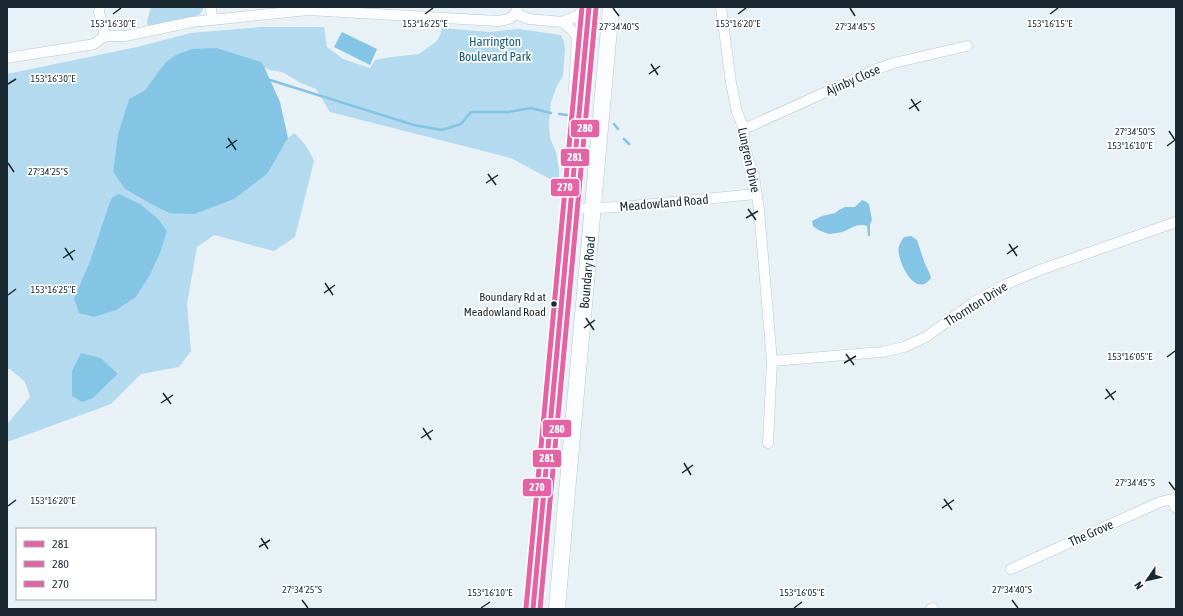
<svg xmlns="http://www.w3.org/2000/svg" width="1183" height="616" font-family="'Asap Condensed',sans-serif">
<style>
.green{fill:#b3daee;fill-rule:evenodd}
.water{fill:#84c5e6}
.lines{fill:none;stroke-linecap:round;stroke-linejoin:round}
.stream{stroke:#84c5e6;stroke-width:2.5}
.minor-casing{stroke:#bdc8cd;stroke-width:11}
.trunk-casing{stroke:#bdc8cd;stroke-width:17}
.minor{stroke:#fcfdfe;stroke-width:10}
.trunk{stroke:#fcfdfe;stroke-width:16}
.bus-1-casing{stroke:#fff;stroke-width:8}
.bus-2-casing{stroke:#fff;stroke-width:8}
.bus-3-casing{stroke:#fff;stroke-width:8}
.bus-1{stroke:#e463a4;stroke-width:5}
.bus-2{stroke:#e463a4;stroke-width:5}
.bus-3{stroke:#e463a4;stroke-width:5}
.ticks{fill:none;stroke:#1a2931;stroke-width:1.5}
.bus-dot{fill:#1a2931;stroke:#fff;stroke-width:1.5}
.labels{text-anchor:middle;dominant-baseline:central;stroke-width:3.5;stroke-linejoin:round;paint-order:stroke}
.bus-label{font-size:12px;fill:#1a2931;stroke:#fff;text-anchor:end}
.park-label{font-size:13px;fill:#175c7b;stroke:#fff}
.street-label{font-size:13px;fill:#1a2931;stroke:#fff}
.ticks-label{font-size:10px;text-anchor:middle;fill:#1a2931;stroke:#fff;stroke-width:3.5;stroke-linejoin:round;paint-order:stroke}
.line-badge{stroke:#fff;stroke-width:1.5}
.badge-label{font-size:11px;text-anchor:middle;font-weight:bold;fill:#fff}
</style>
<rect width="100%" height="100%" fill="#e8f1f5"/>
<path class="green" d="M 151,7 L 204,7 L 200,14 L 196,16 L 148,26 L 147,22 Z
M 261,27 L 324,27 L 327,47 L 343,59 L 370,68 L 375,60 L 392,57 L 419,54 L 437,41 L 441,33 L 442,28 L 490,32 L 518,29 L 561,35 L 564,42 L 565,50 L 563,76 L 557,86 L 551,102 L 549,122 L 550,138 L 556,152 L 559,170 L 559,184 L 511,158 L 330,112 L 316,89 L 301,83 L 282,72 L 270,70 L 264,67 L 262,62 L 217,48 L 156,76 L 145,90 L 129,99 L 118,134 L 113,172 L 125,189 L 149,203 L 169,213 L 268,173 L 288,138 L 294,133 C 303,141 309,149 314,161 L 295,237 L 274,251 L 214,235 L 197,247 L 187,304 L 191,351 L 179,367 L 141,374 L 111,404 L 7,442 L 7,424 L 30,397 L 25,382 L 10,369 L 7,369 L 7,74 L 137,47 L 191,33 ZM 109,204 L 160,253 L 150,275 L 136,297 L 74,298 L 90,261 ZM 81,354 L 101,358 L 118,374 L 93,398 Z"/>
<path class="water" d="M 342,32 L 377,49 L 370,65 L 334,47 Z
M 217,48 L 262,62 L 280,102 L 288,138 L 268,173 L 234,199 L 194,214 L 169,213 L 149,203 L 125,189 L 113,172 L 118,134 L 129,99 L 145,90 L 166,62 L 176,55 L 192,49 Z
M 119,194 L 140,204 L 158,219 L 167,231 L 160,253 L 150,275 L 136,297 L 116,310 L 94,317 L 79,313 L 74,298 L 90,261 L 109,204 L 112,198 Z
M 862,200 L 865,201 L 869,204 L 872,220 L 870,224 L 870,236 L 868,236 L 867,226 C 858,223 852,228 845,231 C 840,233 834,233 829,234 C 823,232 817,230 813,226 L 812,221 L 822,216 L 835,213 L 839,210 L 845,207 L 855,207 Z
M 911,236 L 917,240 L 925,264 L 929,272 L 931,278 C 915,301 895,257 899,246 C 900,243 902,240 904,237 Z
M 81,353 L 101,358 L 118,374 L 93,398 L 82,402 L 72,396 L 72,371 Z"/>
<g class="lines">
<path class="stream" d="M 270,80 L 414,125 L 442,130 L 461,124 L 471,112 L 508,112 L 531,108 L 551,113
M 559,114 L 567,115
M 614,124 L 618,129
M 624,139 L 629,144"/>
<g class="minor-casing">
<path id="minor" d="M 100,7 L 99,12 L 105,36
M 211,7 L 212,20
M 721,7 L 731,83 L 737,112 L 744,129 L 745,149 L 754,176 L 759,210 L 772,361 L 768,443
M 516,14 L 529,19 L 562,22 L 577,16 L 586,7
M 562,22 L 573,31 L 577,38 L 574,90
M 7,58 L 89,45 L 94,44 L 105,36 L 125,36 L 192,22 L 308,10 L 497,21 C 508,20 514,19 518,7
M 744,129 L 877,69 L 894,63 L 967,46
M 571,209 L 621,207 L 756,194
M 772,361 L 882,352 L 904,347 L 926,337 L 974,302 L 1007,284 L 1040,270 L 1176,222
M 1011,569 L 1160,502 L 1172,499 L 1176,508
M 931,609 L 933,608"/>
</g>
<g class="trunk-casing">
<g id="trunk">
<path d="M 533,609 L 589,7"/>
<path id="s1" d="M 557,609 L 565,514 L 611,7"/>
</g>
</g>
<use href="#minor" class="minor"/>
<use href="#trunk" class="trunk"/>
<g class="bus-1-casing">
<path id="bus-1" d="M 533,609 L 589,7"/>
</g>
<g class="bus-2-casing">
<path id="bus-2" d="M 540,609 L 596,8"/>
</g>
<g class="bus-3-casing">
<path id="bus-3" d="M 526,608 L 582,7"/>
</g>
<use href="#bus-1" class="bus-1"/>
<use href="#bus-2" class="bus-2"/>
<use href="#bus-3" class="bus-3"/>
</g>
<path class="ticks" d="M 613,8 L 619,16M 850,8 L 855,16M 113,14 L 121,8M 425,14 L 433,8M 738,14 L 746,8M 1050,14 L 1058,8M 651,64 L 658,75M 649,74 L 660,66M 8,84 L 16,79M 911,99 L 919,111M 909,109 L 921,101M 1169,131 L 1175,140M 228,138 L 236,150M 1167,146 L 1175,140M 226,148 L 237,140M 8,163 L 14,172M 488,174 L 496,185M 486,183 L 498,175M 748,209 L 756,220M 746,218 L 758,211M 1009,244 L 1017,256M 65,248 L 73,260M 1007,254 L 1018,246M 63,258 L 75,250M 325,283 L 333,295M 324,293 L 335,285M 8,295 L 16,289M 586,318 L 594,330M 584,328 L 595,320M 846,354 L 854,365M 1167,357 L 1175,351M 844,363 L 856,356M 1106,389 L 1114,400M 163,393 L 171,404M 1105,399 L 1116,391M 161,403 L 173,395M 423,428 L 431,440M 421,438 L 433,430M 684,463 L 691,475M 682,473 L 693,465M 1169,482 L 1175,490M 944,499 L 952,510M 8,506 L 16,500M 942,508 L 954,500M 261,538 L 268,549M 259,547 L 270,540M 302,600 L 308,608M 1012,600 L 1018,608M 481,608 L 490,602M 794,608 L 802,602"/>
<circle class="bus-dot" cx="554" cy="304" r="3.5"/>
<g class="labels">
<g class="bus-label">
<text x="546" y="297">Boundary Rd at<tspan x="546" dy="15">Meadowland Road</tspan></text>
</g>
<g class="park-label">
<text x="495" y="41">Harrington<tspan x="495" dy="15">Boulevard Park</tspan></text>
</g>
<g class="street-label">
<text transform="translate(853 80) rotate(-24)">Ajinby Close</text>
<text transform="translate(749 160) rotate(78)">Lungren Drive</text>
<text transform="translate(664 203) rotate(-5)">Meadowland Road</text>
<text stroke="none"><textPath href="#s1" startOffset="338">Boundary Road</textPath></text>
<text transform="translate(976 304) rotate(-32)">Thornton Drive</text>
<text transform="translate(1091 533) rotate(-24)">The Grove</text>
</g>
</g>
<g class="ticks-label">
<text x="113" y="27">153°16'30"E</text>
<text x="425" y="27">153°16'25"E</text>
<text x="738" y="27">153°16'20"E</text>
<text x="1050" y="27">153°16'15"E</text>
<text x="619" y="30">27°34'40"S</text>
<text x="855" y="30">27°34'45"S</text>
<text x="53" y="82">153°16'30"E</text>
<text x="1135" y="135">27°34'50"S</text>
<text x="1130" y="149">153°16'10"E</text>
<text x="48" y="175">27°34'25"S</text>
<text x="53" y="293">153°16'25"E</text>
<text x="1130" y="360">153°16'05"E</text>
<text x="1135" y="486">27°34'45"S</text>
<text x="53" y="504">153°16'20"E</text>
<text x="302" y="593">27°34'25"S</text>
<text x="1012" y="593">27°34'40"S</text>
<text x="490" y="596">153°16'10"E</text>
<text x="802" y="596">153°16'05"E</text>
</g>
<g class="line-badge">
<rect x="570" y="119" width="30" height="19" rx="4" fill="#e463a4"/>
<rect x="560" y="148" width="30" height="19" rx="4" fill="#e463a4"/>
<rect x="550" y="178" width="30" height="19" rx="4" fill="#e463a4"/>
<rect x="542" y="419" width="30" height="19" rx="4" fill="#e463a4"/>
<rect x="532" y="449" width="30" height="19" rx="4" fill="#e463a4"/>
<rect x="522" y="478" width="30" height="19" rx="4" fill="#e463a4"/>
</g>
<g class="badge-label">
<text x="585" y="132">280</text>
<text x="575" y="161">281</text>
<text x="565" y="191">270</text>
<text x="557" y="433">280</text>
<text x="547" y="462">281</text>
<text x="537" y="491">270</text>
</g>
<rect width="1183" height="616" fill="none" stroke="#1a2931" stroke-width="16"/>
<rect x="16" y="528" width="140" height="72" fill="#ffffff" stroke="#a3a9ad"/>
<rect x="24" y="541" width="20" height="6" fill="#e463a4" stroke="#a3a9ad"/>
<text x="52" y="548" font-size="12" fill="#1a2931">281</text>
<rect x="24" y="561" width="20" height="6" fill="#e463a4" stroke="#a3a9ad"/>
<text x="52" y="568" font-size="12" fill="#1a2931">280</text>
<rect x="24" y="581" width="20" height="6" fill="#e463a4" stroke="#a3a9ad"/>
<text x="52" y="588" font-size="12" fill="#1a2931">270</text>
<g transform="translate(1147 580) rotate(236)" stroke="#ffffff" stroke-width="3" paint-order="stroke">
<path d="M0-3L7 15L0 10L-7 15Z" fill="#1a2931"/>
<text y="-6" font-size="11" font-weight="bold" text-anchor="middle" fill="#1a2931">N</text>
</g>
</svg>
